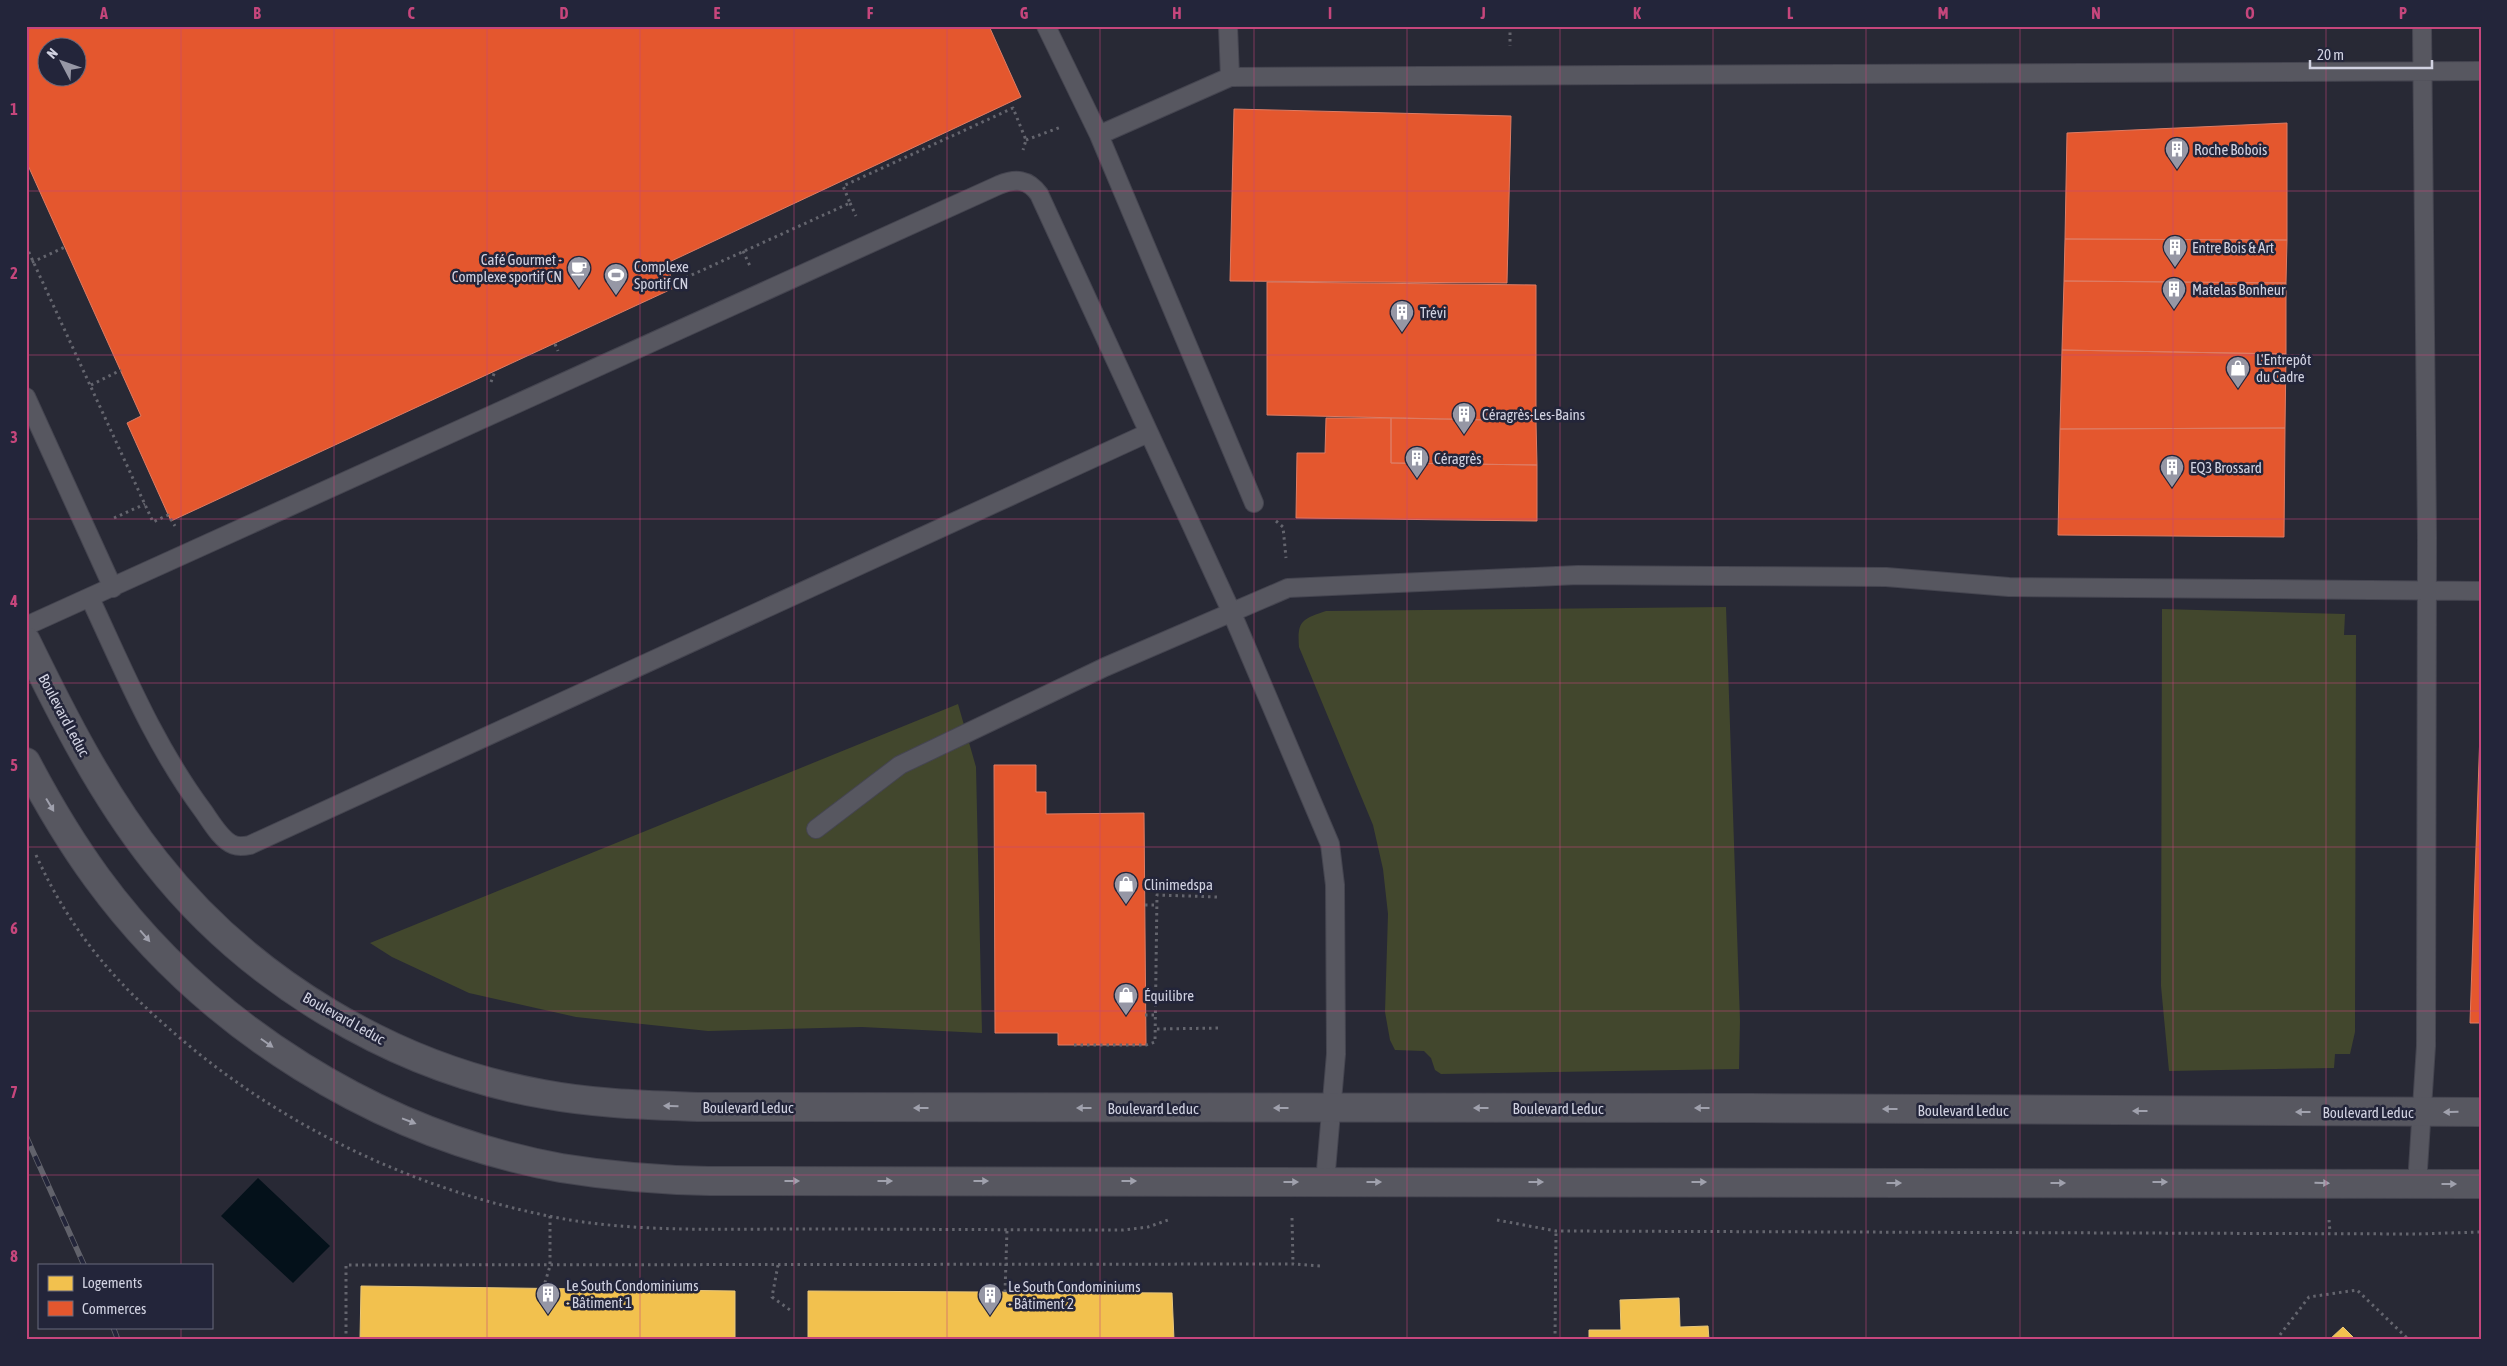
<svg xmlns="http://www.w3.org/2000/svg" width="2507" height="1366" font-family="'Asap Condensed',sans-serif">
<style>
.green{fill:#42472d}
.water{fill:#04111a}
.homes{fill:#f2c14e;stroke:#e8c67a}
.shops{fill:#e4572e;stroke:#de7c64;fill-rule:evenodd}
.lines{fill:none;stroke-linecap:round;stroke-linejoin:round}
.service-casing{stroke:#454550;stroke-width:20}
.tertiary-casing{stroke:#454550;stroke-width:30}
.path{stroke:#64656e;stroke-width:3;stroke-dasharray:2.5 4;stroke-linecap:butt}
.service{stroke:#575760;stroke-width:18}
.tertiary{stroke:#575760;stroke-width:28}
.rail-casing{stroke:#61626b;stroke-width:5.5}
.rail{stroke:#23253a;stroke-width:4;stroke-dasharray:11;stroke-linecap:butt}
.oneway{fill:#a0a1ad}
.grid{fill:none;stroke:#c6467c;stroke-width:1;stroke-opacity:0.55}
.labels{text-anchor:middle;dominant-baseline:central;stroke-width:5;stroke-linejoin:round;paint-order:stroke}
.poi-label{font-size:15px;fill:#d1d2e1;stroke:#23253a;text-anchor:start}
.street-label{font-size:15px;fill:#d1d2e1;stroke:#23253a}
.neatline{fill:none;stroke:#c6467c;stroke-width:2}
.grid-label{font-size:16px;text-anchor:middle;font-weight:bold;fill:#c6467c}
</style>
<rect width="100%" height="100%" fill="#282935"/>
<path class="green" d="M 1726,607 L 1740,1021 L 1739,1069 L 1441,1074 L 1435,1070 L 1431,1058 L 1424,1051 L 1395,1050 L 1390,1040 L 1385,1012 L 1388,914 L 1383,869 L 1373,825 L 1299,647 C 1297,621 1302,619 1326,611 Z
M 2162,609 L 2345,614 L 2344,635 L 2356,635 L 2355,1032 L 2350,1054 L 2335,1054 L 2334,1068 L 2169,1071 L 2161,986 Z
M 958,704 L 976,767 L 982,1033 L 862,1027 L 708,1031 L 576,1017 L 469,993 L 392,957 L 370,943 Z"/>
<path class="water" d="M 258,1178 L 330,1246 L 293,1283 L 221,1216 Z"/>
<path class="homes" d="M 361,1286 L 735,1291 L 735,1340 L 360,1340 Z
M 808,1291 L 1172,1293 L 1174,1340 L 808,1340 Z
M 1679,1298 L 1680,1327 L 1708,1326 L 1709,1340 L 1589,1340 L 1589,1330 L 1621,1330 L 1620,1300 Z
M 2343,1327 L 2356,1340 L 2329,1340 Z"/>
<path class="shops" d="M 26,26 L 989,26 L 1021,97 L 665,264 L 676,287 L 171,521 L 127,423 L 141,416 L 26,161 ZM 48,48 L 78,48 L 78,78 L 48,78 Z
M 1234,109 L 1511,116 L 1507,283 L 1230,281 Z
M 2287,123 L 2287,240 L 2065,239 L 2067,133 Z
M 2065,239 L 2287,240 L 2286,283 L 2064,281 Z
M 2064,281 L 2286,283 L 2286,354 L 2062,350 Z
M 1267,282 L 1536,285 L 1536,421 L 1267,415 Z
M 2062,350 L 2286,354 L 2285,428 L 2060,429 Z
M 1326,418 L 1391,418 L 1391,463 L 1537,465 L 1537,521 L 1296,518 L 1297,453 L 1325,453 Z
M 1391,418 L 1536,421 L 1537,465 L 1391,463 Z
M 2285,428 L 2284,537 L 2058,535 L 2060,429 Z
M 2481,703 L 2481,1023 L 2470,1023 Z
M 994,765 L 1036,765 L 1036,792 L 1046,792 L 1046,814 L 1144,813 L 1146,1045 L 1058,1045 L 1058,1033 L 995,1033 Z"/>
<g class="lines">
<g class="service-casing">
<path id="service" d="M 1046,26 L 1099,135 L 1254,503
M 1228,26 L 1230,77
M 1099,135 L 1230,77 L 2481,71
M 26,397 L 113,588
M 90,598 C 125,673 154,745 204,812 C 211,822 222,841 234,845 C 239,847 245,846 250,845 L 1148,433
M 26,626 L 999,185 C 1016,178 1028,179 1039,194 L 1231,611 L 1330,844 L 1335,885 L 1336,1054 L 1325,1182
M 816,829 L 900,765 L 1105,667 L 1288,588 L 1578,575 L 1720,576 L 1886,577 L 2009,587 L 2481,591
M 2417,1184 L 2426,1046 L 2427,537 L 2422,26"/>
</g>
<g class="tertiary-casing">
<path id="tertiary" d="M 26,641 C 63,717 102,794 155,861 C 248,980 394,1068 543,1094 C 596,1104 648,1105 701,1107 L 1750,1108 L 2481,1112
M 26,762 C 47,802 70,841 97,878 C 206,1027 379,1135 561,1168 C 610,1176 659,1180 709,1181 L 2481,1184"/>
</g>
<path class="path" d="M 1510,26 L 1510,46
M 1026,140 L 1061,127
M 850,203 L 856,216
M 26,246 L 153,522 L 168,515 L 175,526
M 743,251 L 750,266
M 26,265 L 65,247
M 674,283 L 850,203 L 843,186 L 1013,108 L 1026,140 L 1023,150
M 555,344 L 558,351
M 491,382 L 495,371
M 91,385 L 121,370
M 114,518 L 145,504
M 1276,521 L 1283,527 L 1286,558
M 36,855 C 74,939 123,991 193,1049 C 301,1137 433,1196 570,1220 C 644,1232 722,1229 797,1229 C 906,1229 1015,1230 1123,1230 L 1148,1227 L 1171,1219
M 1145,905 L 1157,905
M 1145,1015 L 1157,1015
M 1157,1029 L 1220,1028
M 1074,1045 L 1146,1045 L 1155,1042 L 1157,895 L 1218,897
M 1292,1218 L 1293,1264
M 1497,1220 L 1556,1231 L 2416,1234 L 2481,1232
M 2329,1220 L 2330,1232
M 778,1265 L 772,1297 L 790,1310
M 543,1289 L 550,1266 L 550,1215
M 1005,1292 L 1007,1230
M 346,1340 L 346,1265 L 1293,1264 L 1320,1266
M 1555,1340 L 1556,1231
M 2276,1340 L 2309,1297 L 2357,1290 L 2409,1340"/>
<use href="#service" class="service"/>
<use href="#tertiary" class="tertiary"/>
<g class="rail-casing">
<path id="rail" d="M 26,1136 L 84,1265
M 113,1327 L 118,1340"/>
</g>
<use href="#rail" class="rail"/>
</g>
<defs><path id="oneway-solid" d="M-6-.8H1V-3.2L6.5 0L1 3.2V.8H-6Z" transform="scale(1.25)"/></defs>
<g class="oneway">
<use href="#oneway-solid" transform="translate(50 805) rotate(59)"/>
<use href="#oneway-solid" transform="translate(145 936) rotate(49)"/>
<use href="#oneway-solid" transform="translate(267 1043) rotate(35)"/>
<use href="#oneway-solid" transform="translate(671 1106) rotate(-178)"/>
<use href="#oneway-solid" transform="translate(921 1108) rotate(-180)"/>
<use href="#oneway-solid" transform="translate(1084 1108) rotate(-180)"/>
<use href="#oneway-solid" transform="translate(1281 1108) rotate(-180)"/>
<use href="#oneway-solid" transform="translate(1481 1108) rotate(180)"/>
<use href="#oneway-solid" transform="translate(1702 1108) rotate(-180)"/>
<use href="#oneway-solid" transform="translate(1890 1109) rotate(-180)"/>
<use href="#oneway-solid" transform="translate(2140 1111) rotate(-180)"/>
<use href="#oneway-solid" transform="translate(2303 1112) rotate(-180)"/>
<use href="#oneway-solid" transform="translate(2451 1112) rotate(179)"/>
<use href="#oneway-solid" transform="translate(409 1121) rotate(21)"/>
<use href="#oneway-solid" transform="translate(792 1181)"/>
<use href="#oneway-solid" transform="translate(885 1181)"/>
<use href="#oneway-solid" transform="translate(981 1181)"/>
<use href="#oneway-solid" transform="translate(1129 1181)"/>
<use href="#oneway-solid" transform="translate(1291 1182)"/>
<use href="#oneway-solid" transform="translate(1374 1182)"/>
<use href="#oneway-solid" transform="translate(1536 1182)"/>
<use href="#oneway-solid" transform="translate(1699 1182)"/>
<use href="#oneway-solid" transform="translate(2160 1182)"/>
<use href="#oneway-solid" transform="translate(1894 1183)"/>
<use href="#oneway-solid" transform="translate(2058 1183)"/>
<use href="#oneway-solid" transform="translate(2322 1183) rotate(2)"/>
<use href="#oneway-solid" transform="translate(2449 1184)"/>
</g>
<path class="grid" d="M 181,26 L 181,1265M 334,26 L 334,1340M 487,26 L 487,1340M 640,26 L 640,1340M 794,26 L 794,1340M 947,26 L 947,1340M 1100,26 L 1100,1340M 1254,26 L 1254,1340M 1407,26 L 1407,1340M 1560,26 L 1560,1340M 1713,26 L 1713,1340M 1866,26 L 1866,1340M 2020,26 L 2020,1340M 2173,26 L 2173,1340M 2326,26 L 2326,1340M 26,191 L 2481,191M 26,355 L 2481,355M 26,519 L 2481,519M 26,683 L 2481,683M 26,847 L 2481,847M 26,1011 L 2481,1011M 26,1175 L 2481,1175M 181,1327 L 181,1340"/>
<defs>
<g id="building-pin" transform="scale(1.25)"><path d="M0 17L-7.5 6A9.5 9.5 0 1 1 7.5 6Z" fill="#9697a5" stroke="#23253a"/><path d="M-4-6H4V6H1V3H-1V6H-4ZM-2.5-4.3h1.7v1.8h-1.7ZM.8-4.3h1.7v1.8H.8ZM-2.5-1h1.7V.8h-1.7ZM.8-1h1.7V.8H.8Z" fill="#fff"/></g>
<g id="cafe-pin" transform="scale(1.25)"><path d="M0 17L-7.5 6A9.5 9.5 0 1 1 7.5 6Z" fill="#9697a5" stroke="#23253a"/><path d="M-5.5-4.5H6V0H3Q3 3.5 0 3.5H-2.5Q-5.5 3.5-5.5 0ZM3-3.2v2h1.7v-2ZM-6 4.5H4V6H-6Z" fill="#fff"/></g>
<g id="stadium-pin" transform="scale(1.25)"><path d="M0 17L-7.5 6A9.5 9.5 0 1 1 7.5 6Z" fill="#9697a5" stroke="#23253a"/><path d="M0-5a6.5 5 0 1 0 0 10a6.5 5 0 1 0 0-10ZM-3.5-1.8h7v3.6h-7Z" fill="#fff"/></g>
<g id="shop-pin" transform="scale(1.25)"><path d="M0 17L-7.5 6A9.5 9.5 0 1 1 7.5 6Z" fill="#9697a5" stroke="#23253a"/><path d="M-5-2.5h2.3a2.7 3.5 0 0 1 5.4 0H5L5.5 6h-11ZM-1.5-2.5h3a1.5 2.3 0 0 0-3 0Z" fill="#fff"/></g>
</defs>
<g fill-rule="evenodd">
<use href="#building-pin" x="2177" y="149"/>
<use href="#building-pin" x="2175" y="247"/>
<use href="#cafe-pin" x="579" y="268"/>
<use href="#stadium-pin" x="616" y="275"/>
<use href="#building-pin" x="2174" y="289"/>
<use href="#building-pin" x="1402" y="312"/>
<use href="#shop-pin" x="2238" y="368"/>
<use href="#building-pin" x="1464" y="414"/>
<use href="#building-pin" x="1417" y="458"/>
<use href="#building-pin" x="2172" y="467"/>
<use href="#shop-pin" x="1126" y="884"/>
<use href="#shop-pin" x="1126" y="995"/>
<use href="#building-pin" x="548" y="1294"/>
<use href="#building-pin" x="990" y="1295"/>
</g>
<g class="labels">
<g class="poi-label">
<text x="2194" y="149">Roche Bobois</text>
<text x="2192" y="247">Entre Bois &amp; Art</text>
<text x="562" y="259" text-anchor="end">Café Gourmet -<tspan x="562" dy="17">Complexe sportif CN</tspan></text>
<text x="634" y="266">Complexe<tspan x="634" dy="17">Sportif CN</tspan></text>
<text x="2192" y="289">Matelas Bonheur</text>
<text x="1420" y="312">Trévi</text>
<text x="2256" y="359">L'Entrepôt<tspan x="2256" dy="17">du Cadre</tspan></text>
<text x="1482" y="414">Céragrès-Les-Bains</text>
<text x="1434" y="458">Céragrès</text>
<text x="2190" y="467">EQ3 Brossard</text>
<text x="1144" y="884">Clinimedspa</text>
<text x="1144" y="995">Équilibre</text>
<text x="566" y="1285">Le South Condominiums<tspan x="566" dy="17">- Bâtiment 1</tspan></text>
<text x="1008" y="1286">Le South Condominiums<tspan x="1008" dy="17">- Bâtiment 2</tspan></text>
</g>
<g class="street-label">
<text transform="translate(64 715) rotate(62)">Boulevard Leduc</text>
<text transform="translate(344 1018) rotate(29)">Boulevard Leduc</text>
<text x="748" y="1107">Boulevard Leduc</text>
<text x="1153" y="1108">Boulevard Leduc</text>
<text x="1558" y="1108">Boulevard Leduc</text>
<text x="1963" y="1110">Boulevard Leduc</text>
<text x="2368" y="1112">Boulevard Leduc</text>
</g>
</g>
<rect width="2507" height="1366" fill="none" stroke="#23253a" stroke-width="55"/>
<rect x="38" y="1264" width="175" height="65" fill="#23253a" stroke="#696a7d"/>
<rect x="48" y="1276" width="25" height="15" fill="#f2c14e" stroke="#696a7d"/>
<text x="82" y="1288" font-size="15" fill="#d1d2e1">Logements</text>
<rect x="48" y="1301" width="25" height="15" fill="#e4572e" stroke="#696a7d"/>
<text x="82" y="1314" font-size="15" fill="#d1d2e1">Commerces</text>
<g transform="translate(62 62) rotate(311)"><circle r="24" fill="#23253a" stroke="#696a7d"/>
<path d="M0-4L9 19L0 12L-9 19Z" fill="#9697a5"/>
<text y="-8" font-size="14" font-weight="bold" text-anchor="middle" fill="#d1d2e1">N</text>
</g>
<path d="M2310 60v8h122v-8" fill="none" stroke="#d1d2e1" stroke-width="2.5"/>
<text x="2317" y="60" font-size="15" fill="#d1d2e1" stroke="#23253a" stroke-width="4" paint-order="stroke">20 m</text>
<rect x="28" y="28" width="2452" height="1310" class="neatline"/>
<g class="grid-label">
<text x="104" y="19">A</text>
<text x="257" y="19">B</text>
<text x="411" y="19">C</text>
<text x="564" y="19">D</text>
<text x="717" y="19">E</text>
<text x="870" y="19">F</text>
<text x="1024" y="19">G</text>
<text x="1177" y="19">H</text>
<text x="1330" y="19">I</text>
<text x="1483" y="19">J</text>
<text x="1637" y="19">K</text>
<text x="1790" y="19">L</text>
<text x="1943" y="19">M</text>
<text x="2096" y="19">N</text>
<text x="2250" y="19">O</text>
<text x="2403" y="19">P</text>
<text x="14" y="115">1</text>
<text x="14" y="279">2</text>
<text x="14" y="443">3</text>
<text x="14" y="607">4</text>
<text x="14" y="771">5</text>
<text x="14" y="934">6</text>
<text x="14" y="1098">7</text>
<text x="14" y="1262">8</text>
</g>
</svg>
